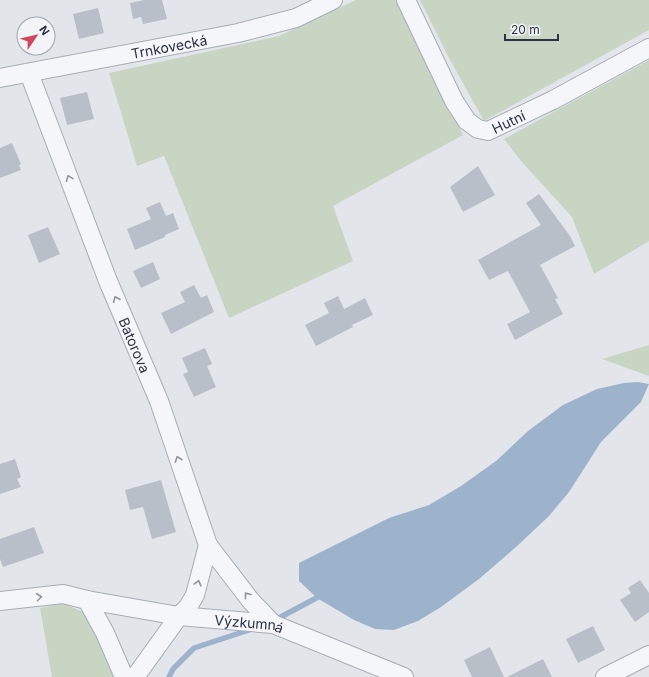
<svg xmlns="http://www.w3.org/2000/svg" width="649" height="677" font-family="Inter,sans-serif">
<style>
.green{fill:#c8d5c3}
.water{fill:#9db3cb}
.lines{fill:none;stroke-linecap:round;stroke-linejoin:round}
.stream{stroke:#9db3cb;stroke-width:5.5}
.building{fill:#b9bfc8}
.minor-casing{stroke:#a7adb5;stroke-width:20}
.minor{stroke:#f5f6f9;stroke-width:18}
.oneway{stroke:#90949e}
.labels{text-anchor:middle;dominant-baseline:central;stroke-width:3;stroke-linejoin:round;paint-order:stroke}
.street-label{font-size:14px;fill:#2a3343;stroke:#f2f4f8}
</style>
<rect width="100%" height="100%" fill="#e2e6eb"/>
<path class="green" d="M 356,0 L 398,0 L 463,135 L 333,206 L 353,261 L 229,318 L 164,156 L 137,166 L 109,73 L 279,36 Z
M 420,0 L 649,0 L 649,30 L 484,121 L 449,58 Z
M 649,60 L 649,241 L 594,274 L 572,217 L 521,161 L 504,139 Z
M 649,345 L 649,376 L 602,359 Z
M 62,603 L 88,614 L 117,677 L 52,677 L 40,608 Z"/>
<path class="water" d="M 638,382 L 649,384 L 641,402 L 601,442 L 569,492 L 549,516 L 516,547 L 479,579 L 441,607 L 418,621 L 394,630 L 375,629 L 354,620 L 317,598 L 299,581 L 299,563 L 389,518 L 429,505 L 461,486 L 496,461 L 528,431 L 563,405 L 597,389 L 624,383 Z"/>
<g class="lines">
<path class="stream" d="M 275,620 L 322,595
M 169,677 L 173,669 L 194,648 L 252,629"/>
</g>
<path class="building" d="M 144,0 L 162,0 L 167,19 L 143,24 L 141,17 L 133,19 L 130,3 Z
M 98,8 L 104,33 L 79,39 L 73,14 Z
M 87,92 L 94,119 L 67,125 L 60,98 Z
M 12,143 L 21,164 L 19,165 L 21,170 L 0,178 L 0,148 Z
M 478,166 L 495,195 L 463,212 L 450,187 Z
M 539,194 L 570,236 L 575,246 L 540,265 L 558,298 L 555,299 L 563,314 L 515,340 L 507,324 L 530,312 L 508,271 L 489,280 L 478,260 L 541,225 L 526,203 Z
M 160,202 L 166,216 L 173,213 L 179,229 L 165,235 L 165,237 L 135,250 L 127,229 L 151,219 L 146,208 Z
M 48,227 L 60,254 L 39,263 L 28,235 Z
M 153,262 L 160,279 L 141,288 L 133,271 Z
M 194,285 L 201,298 L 207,295 L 214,312 L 171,334 L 161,313 L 185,302 L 180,292 Z
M 338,296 L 344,309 L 365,298 L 373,315 L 352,325 L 353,327 L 316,346 L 305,325 L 329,313 L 324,303 Z
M 205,348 L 212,364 L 207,366 L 216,387 L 194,397 L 183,374 L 188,372 L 182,358 Z
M 15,459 L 21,477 L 17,479 L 21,487 L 0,494 L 0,464 Z
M 161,480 L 176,532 L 152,539 L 143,507 L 130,510 L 125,490 Z
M 34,527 L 44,553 L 3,567 L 0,559 L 0,539 Z
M 640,580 L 649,593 L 649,612 L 635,622 L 620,600 L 631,593 L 628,588 Z
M 593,626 L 605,650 L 578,663 L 566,639 Z
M 490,647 L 504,677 L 472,677 L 464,660 Z
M 543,659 L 552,677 L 507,677 Z"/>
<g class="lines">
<g class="minor-casing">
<g id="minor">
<path id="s1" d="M 406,0 L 454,101 L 467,121 L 478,129 L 488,131 L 553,100 L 649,48"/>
<path id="s2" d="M 29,73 L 108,281 L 159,401 L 208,545 L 195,595 L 188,607 L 179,616 L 135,677"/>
<path id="s3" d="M 0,78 L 238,33 L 296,18 L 333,0"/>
<path d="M 208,545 L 251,601 L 273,624"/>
<path d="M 87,600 L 105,633 L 124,677"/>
<path id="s4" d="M 0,601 L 63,594 L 87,600 L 179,616 L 273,624 L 404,677"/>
<path d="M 605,677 L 649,655"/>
</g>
</g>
<use href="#minor" class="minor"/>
</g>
<defs><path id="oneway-chevron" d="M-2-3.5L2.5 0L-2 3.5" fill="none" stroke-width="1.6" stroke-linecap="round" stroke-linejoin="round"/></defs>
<g class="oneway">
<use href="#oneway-chevron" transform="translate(69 178) rotate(-111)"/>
<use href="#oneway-chevron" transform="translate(116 299) rotate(-113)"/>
<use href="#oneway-chevron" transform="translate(178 459) rotate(-109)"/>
<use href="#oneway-chevron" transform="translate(198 583) rotate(-75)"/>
<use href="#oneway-chevron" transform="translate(247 595) rotate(-128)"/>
<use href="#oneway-chevron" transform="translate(39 597) rotate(-7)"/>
</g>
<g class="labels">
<g class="street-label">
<text stroke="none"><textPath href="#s3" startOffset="172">Trnkovecká</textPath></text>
<text stroke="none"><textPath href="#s1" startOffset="182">Hutní</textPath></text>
<text stroke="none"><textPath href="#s2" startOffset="292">Batorova</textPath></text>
<text stroke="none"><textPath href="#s4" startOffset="252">Výzkumná</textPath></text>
</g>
</g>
<g transform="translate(36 36) rotate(56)"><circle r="19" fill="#f2f4f8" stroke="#a2a7b0"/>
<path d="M0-3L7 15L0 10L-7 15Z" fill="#cf485b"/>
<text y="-6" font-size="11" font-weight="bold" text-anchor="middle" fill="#2a3343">N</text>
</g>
<path d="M505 34v6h53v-6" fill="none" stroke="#2a3343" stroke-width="2"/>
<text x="511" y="34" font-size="12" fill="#2a3343" stroke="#f2f4f8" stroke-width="3" paint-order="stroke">20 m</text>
</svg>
